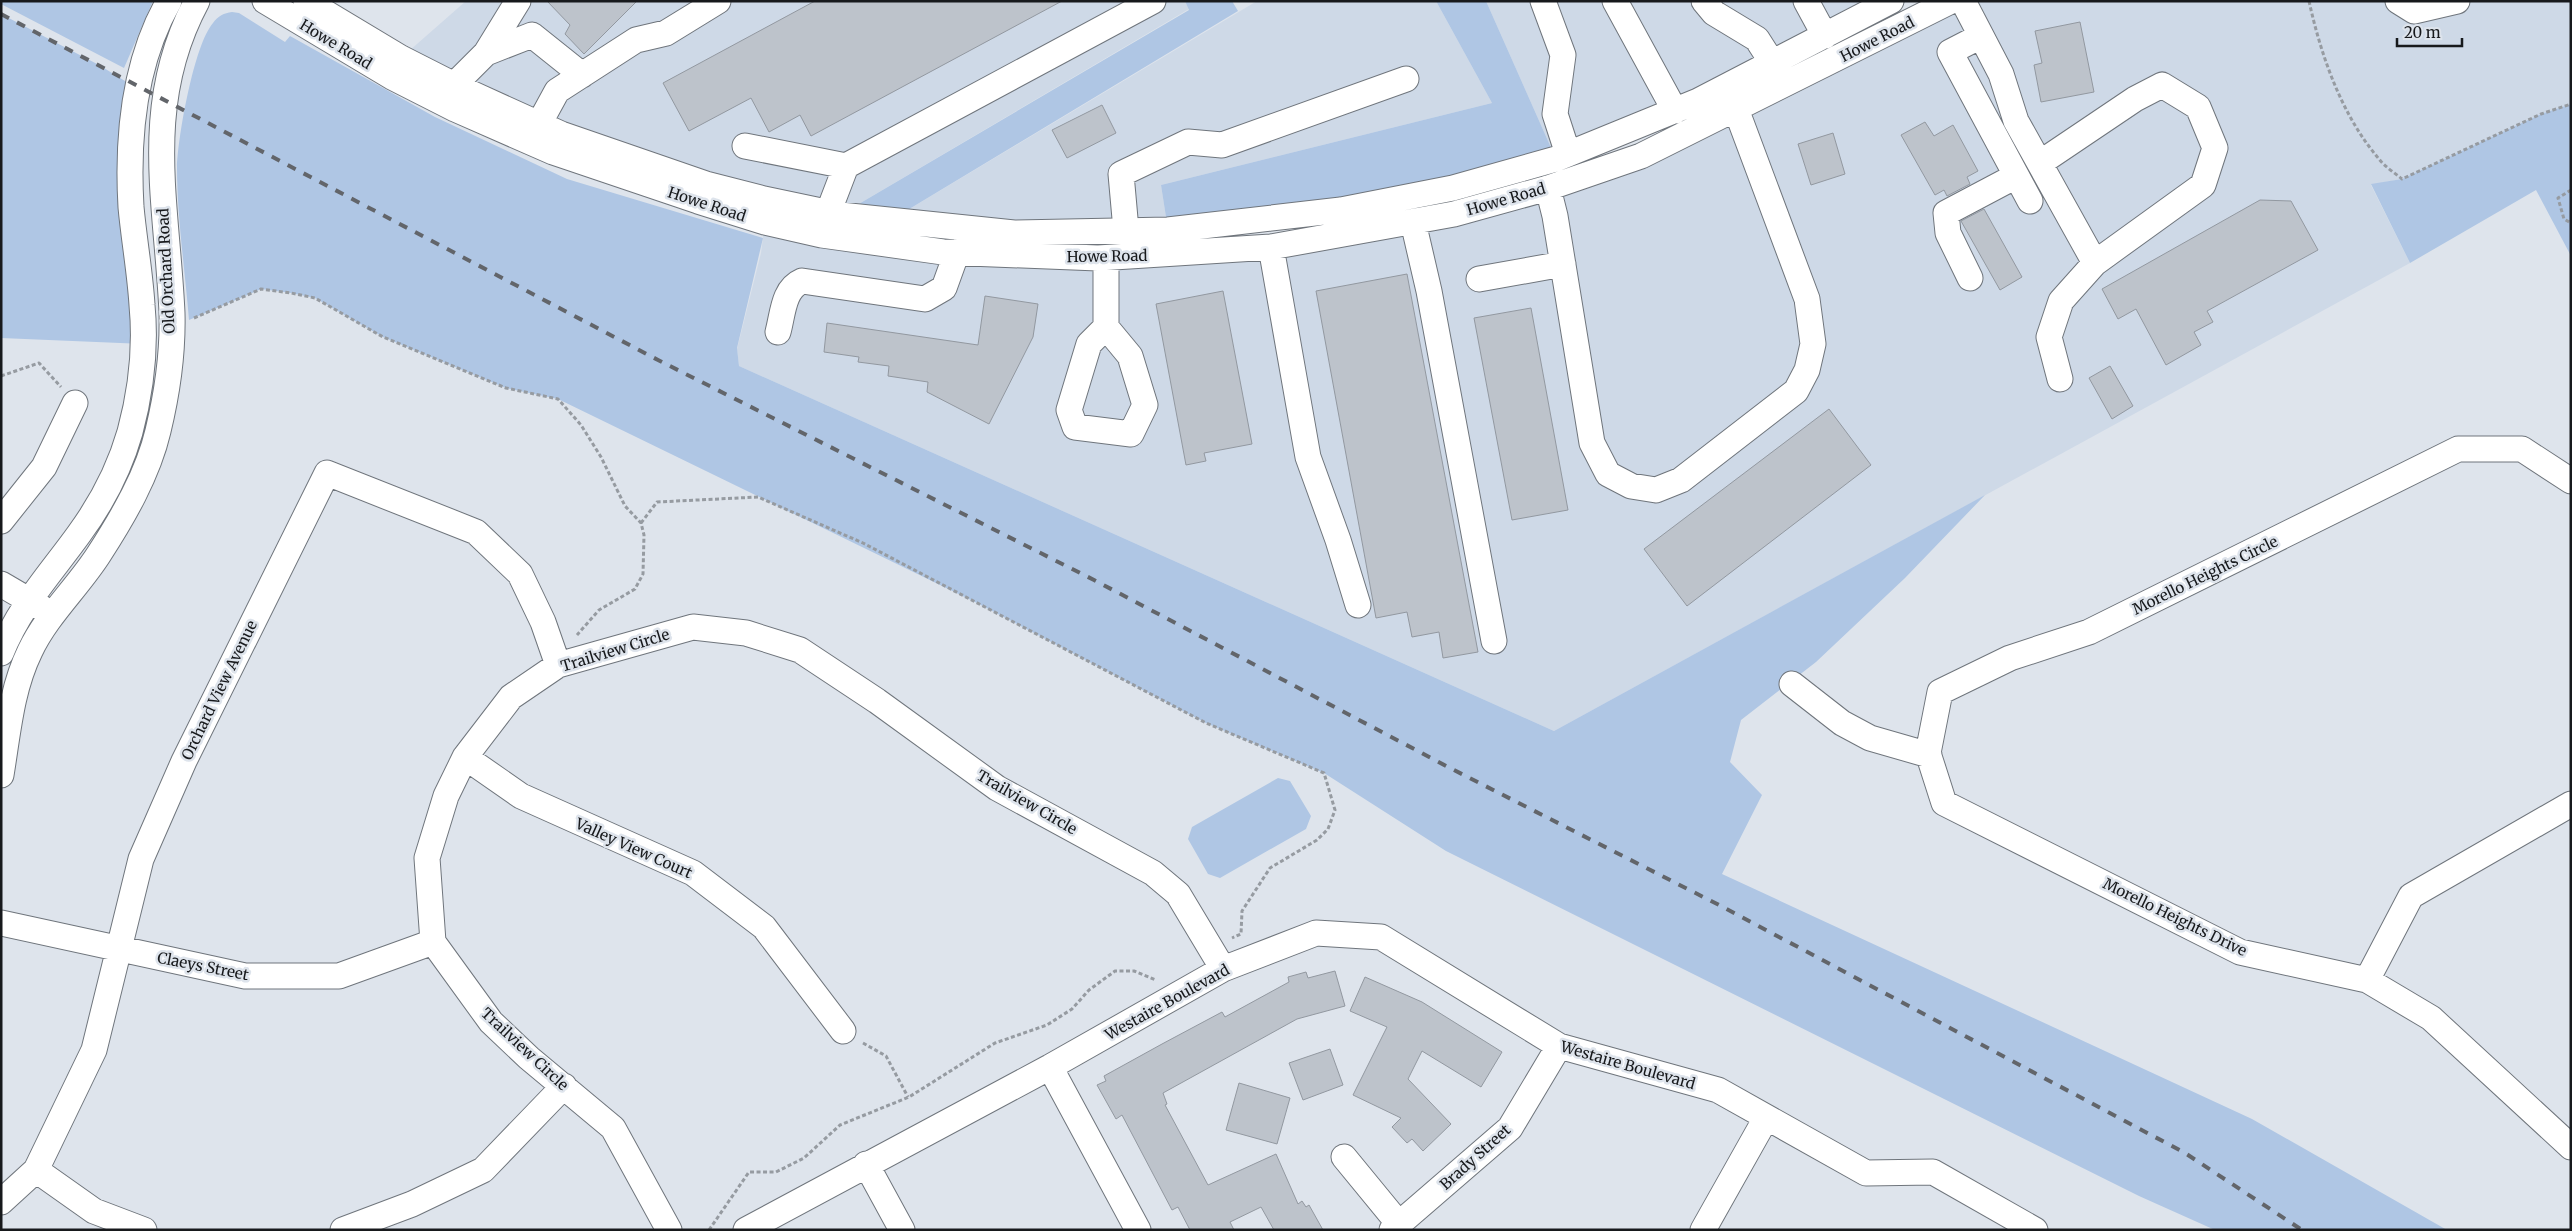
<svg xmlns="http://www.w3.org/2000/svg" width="2572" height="1231" font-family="Merriweather,serif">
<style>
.built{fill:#ced9e7}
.green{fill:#afc6e4}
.building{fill:#bdc3cb;stroke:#9298a0}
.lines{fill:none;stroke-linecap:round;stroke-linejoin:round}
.minor-casing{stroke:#6f757c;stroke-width:27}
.path{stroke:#969ba1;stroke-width:3;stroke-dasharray:4 2.5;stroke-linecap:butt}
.minor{stroke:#fff;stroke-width:25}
.rail{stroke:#62656a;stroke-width:4;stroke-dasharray:9 9;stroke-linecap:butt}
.labels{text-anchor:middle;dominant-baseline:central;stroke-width:5;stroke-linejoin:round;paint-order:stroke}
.street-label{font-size:15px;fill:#17191c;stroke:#dee4ec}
</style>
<rect width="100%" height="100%" fill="#dee4ec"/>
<path class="built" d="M 466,1 L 1185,1 L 1189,9 L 840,215 L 706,184 L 401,58 Z
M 1257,1 L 1436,1 L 1492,103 L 1161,185 L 1168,230 L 891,220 Z
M 1486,1 L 1891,1 L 1556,159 Z
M 1951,1 L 2571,1 L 2571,104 L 2541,114 L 2402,179 L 2371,185 L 2410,263 L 1554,731 L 739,366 L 737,349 L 761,253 L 765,222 L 822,235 L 1168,255 L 1548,188 Z"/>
<path class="green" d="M 1,1 L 153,1 L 124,68 L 1,4 Z
M 1185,1 L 1232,1 L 1238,11 L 891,220 L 840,215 L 1189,10 Z
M 1436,1 L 1486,1 L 1556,159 L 1168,230 L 1161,185 L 1492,103 Z
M 232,12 L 239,13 L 285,42 L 290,36 L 435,117 L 567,179 L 763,238 L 737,348 L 739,366 L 1554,731 L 1985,495 L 1905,578 L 1816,662 L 1741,720 L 1730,762 L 1762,795 L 1722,874 L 2252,1119 L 2447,1230 L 2215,1230 L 2139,1196 L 1446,851 L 1324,773 L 1206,723 L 975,602 L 558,399 L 506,388 L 383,337 L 315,298 L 291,293 L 261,289 L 189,320 C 185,270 177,217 177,167 C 178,136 194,45 213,23 C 218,16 224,13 232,12 Z
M 1,14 L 99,65 L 138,89 L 144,344 L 1,338 Z
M 2571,104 L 2571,256 L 2536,190 L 2410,263 L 2371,184 L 2402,179 L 2541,114 Z
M 1278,778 L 1290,781 L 1311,816 L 1306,829 L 1220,878 L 1208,874 L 1188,839 L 1192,827 Z"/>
<path class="building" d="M 547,1 L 637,1 L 584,54 L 565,34 L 570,25 Z
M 815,1 L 1062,1 L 811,136 L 800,115 L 769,132 L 751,98 L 689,131 L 663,83 Z
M 2080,22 L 2094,92 L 2041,102 L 2034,65 L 2042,63 L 2035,31 Z
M 1102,105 L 1116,133 L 1067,158 L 1052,130 Z
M 1925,122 L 1934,136 L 1953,125 L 1978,171 L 1967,177 L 1970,184 L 1947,196 L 1944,190 L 1935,195 L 1901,135 Z
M 1833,133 L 1845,174 L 1811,185 L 1798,144 Z
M 2260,200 L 2291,201 L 2318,250 L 2207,311 L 2213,322 L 2194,332 L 2201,345 L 2166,365 L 2136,309 L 2118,319 L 2102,289 Z
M 1984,209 L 2022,277 L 2000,290 L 1961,221 Z
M 1407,274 L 1478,652 L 1443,658 L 1439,632 L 1412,637 L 1407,612 L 1376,618 L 1316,291 Z
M 1223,291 L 1252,444 L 1204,453 L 1206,461 L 1186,465 L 1156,304 Z
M 985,296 L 1038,304 L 1033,337 L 989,424 L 927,392 L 928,382 L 888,376 L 889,366 L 858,362 L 859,357 L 824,352 L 827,323 L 978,345 Z
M 1531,308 L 1568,510 L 1512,520 L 1474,318 Z
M 2110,366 L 2133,406 L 2112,419 L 2089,378 Z
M 1829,409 L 1871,465 L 1687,606 L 1644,549 Z
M 1335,971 L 1345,1006 L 1297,1019 L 1163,1093 L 1167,1104 L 1165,1105 L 1208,1185 L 1276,1154 L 1298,1204 L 1302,1201 L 1306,1207 L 1309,1205 L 1323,1230 L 1274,1230 L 1261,1207 L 1230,1222 L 1234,1230 L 1190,1230 L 1178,1207 L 1172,1210 L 1122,1115 L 1116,1119 L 1097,1085 L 1106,1081 L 1104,1076 L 1162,1044 L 1222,1012 L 1225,1017 L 1289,982 L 1288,977 L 1306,972 L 1308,978 Z
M 1365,977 L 1422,1002 L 1502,1052 L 1481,1087 L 1422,1051 L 1408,1079 L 1451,1124 L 1423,1151 L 1412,1139 L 1407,1143 L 1392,1127 L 1401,1118 L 1353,1095 L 1387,1027 L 1350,1011 Z
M 1330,1049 L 1343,1085 L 1303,1100 L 1289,1063 Z
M 1239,1083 L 1290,1098 L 1277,1144 L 1226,1130 Z"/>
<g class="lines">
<g class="minor-casing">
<path id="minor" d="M 265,1 L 392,77 L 455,109 L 553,152 L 698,201 L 765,222 L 822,235 L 943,252 L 1098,258 L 1271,247 L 1454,214 L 1548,188 L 1641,156 L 1951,1
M 306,1 L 401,58 L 464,90 L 561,134 L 706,184 L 764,199 L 840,215 L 1014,233 L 1168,230 L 1341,210 L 1453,188 L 1556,159 L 1698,101 L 1891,1
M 1543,1 L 1563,55 L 1555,114 L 1568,154
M 1615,1 L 1675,111
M 1704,1 L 1714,13 L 1757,39 L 1773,64
M 1806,1 L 1825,36
M 1963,1 L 2001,74 L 2016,121 L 2095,263
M 2398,1 L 2414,11 L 2457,1
M 1981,36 L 1950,52 L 2030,201
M 486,53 L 518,1
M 454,85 L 486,53 L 532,35 L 582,75
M 539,124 L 557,91 L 636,40 L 666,33 L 718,1
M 745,146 L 846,166
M 2040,163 L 2135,99 L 2162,85 L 2198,107 L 2215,148 L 2203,185 L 2095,263 L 2061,301 L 2049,337 L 2060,379
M 1548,188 L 1555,216 L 1592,443 L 1608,474 L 1631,486 L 1656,490 L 1681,480 L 1796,391 L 1807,370 L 1813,344 L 1807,299 L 1736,109
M 828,213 L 846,166 L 1153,1
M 1413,222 L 1429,291 L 1494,641
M 1126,230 L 1121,174 L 1188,142 L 1222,145 L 1406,79
M 1271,247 L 1308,457 L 1338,540 L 1358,605
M 1970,278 L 1948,233 L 1946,213 L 2016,176
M 1479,279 L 1563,264
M 1106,327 L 1089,344 L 1069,410 L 1075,427 L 1131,434 L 1145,405 L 1130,356 L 1106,327 L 1106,258
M 778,332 C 783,314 783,289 802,281 L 925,299 L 944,288 L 957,252
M 2571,481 L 2522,449 L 2458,449 L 2089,632 L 2010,658 L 1940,692 L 1928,753 L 1944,803 L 2240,952 L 2367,980 L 2431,1018 L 2571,1147
M 1,521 L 44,467 L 75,403
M 1,584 L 42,608
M 1,653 C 19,607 51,573 79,534 C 101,504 120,467 130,432 C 141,391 146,347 142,305 C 140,272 134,240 131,207 C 127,138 134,62 169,1
M 1792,684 L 1842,723 L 1870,738 L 1929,755
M 465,757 L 521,796 L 693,873 L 764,927 L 843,1031
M 1,775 C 8,733 11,690 30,651 C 47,615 78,587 99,554 C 123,517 148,474 158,431 C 167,394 173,351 172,313 C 167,202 141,105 197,1
M 1,923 L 245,976 L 339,976 L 433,942
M 2367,980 L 2411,896 L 2571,804
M 1050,1067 L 1138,1230
M 1344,1157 L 1399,1224
M 866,1164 L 902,1230
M 36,1170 L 94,1211 L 144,1230
M 1,1202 L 36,1170 L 94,1050 L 141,859 L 184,761 L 327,473 L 476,532 L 520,574 L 543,622 L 558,665
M 343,1230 L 412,1204 L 483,1170 L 564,1086
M 669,1230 L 613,1128 L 529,1058 L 491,1022 L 433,942 L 427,858 L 446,796 L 465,757 L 511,697 L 558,665 L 693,627 L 746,633 L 800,650 L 877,701 L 997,788 L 1153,873 L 1178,894 L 1223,969
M 746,1230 L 1050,1067 L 1223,969 L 1316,933 L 1381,937 L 1559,1046 L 1718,1090 L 1866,1173 L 1933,1172 L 2035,1230
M 1392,1230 L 1510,1128 L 1559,1046
M 1703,1230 L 1766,1118"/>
</g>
<path class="path" d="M 2309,1 C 2321,56 2342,116 2379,159 C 2385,167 2395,173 2402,179 L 2541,114 L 2571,104
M 2571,190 L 2558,198 L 2564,219 L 2571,223
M 194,318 L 261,289 L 291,293 L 315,298 L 383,337 L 506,388 L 558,399 L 581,425 L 601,457 L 625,506 L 641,523 L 644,535 L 643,574 L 635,589 L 599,610 L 577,635
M 1,376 L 39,363 L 61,387
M 641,523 L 657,502 L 758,497 L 863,543 L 1206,723 L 1324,773 L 1335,810 L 1328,829 L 1317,840 L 1270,868 L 1242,911 L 1241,934 L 1232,938
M 863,1043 L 886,1056 L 908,1097
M 709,1230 L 749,1172 L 776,1172 L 804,1158 L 840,1125 L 909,1097 L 995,1043 L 1047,1025 L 1072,1009 L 1089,990 L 1115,971 L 1134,971 L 1156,980"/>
<use href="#minor" class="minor"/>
<path class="rail" d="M 1,14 L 658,360 L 1094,580 L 1450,768 L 1719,905 L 2185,1153 L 2302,1230"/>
</g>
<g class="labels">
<g class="street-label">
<text transform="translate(1877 39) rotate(-27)">Howe Road</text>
<text transform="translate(336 44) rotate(31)">Howe Road</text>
<text transform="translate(1506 199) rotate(-16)">Howe Road</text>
<text transform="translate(707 204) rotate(18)">Howe Road</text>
<text transform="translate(1107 256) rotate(-1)">Howe Road</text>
<text transform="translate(166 271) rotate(-93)">Old Orchard Road</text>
<text transform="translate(2205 575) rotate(-26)">Morello Heights Circle</text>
<text transform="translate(615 650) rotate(-17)">Trailview Circle</text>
<text transform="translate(219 690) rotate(-64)">Orchard View Avenue</text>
<text transform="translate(1027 802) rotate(30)">Trailview Circle</text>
<text transform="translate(634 848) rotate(24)">Valley View Court</text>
<text transform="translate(2175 917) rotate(26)">Morello Heights Drive</text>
<text transform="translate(203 966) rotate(11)">Claeys Street</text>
<text transform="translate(1167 1002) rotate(-29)">Westaire Boulevard</text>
<text transform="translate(525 1049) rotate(43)">Trailview Circle</text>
<text transform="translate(1628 1065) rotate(16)">Westaire Boulevard</text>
<text transform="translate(1475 1157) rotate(-42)">Brady Street</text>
</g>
</g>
<rect width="2572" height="1231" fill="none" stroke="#17191c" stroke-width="5"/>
<path d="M2397 38v8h65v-8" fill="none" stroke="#17191c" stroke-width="2.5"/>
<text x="2404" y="38" font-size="15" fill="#17191c" stroke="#dee4ec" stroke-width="4" paint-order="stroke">20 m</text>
</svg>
